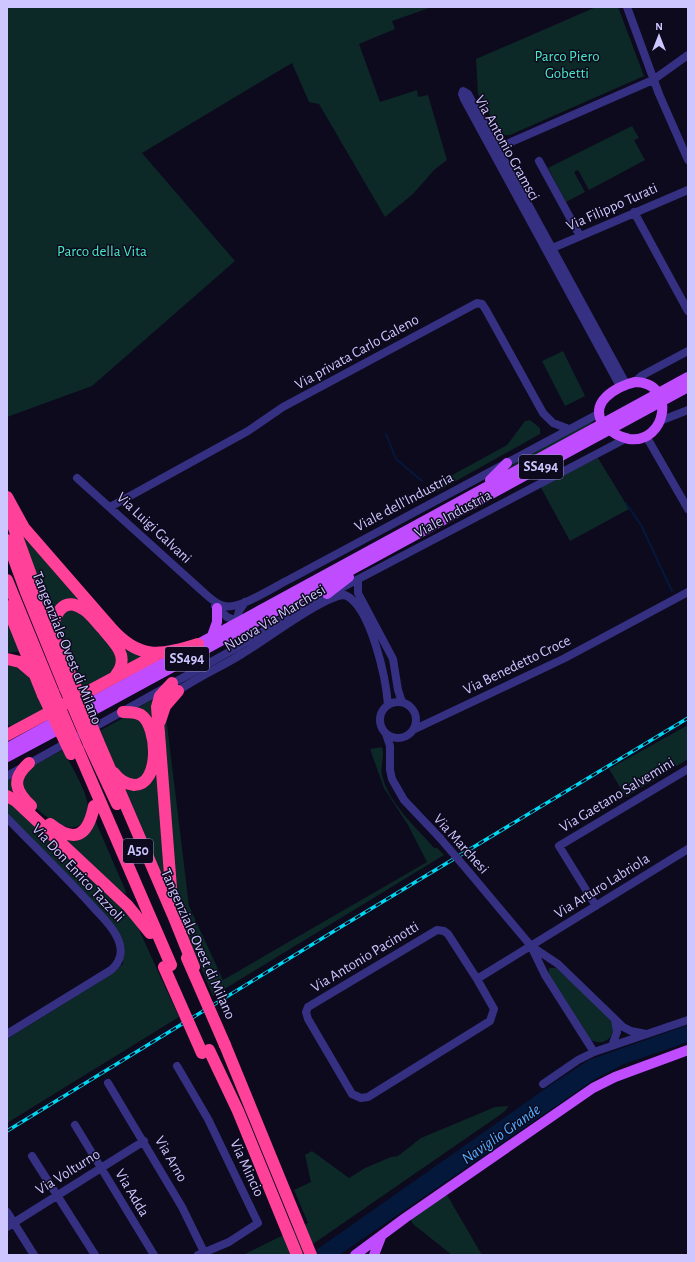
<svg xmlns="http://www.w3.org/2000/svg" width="695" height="1262" font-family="'Alegreya Sans',sans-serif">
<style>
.green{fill:#0c2827}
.water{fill:#04183c}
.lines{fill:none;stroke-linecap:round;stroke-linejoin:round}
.stream{stroke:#04183c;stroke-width:2}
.minor{stroke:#353081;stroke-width:8}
.major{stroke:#bf4dff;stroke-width:10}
.highway{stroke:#ff4199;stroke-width:12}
.rail-casing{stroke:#00d5f1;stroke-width:3.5}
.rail{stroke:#0d0a1e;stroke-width:2;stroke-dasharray:6;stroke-linecap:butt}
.minor-bridge{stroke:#353081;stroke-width:8}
.highway-bridge{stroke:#ff4199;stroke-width:12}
.labels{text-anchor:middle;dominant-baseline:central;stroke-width:3;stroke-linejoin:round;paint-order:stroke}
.shield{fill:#0d0a1e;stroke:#948ebc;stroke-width:1}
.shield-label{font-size:14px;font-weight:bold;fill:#cec6ff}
.park-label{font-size:15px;fill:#48e9c3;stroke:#0d0a1e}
.street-label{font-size:15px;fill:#cec6ff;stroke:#0d0a1e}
.water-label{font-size:16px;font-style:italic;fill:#54adff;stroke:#0d0a1e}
</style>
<rect width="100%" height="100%" fill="#0d0a1e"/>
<path class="green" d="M 7,7 L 432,7 L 392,21 L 395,29 L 359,44 L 380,102 L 417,90 L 418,97 L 428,95 L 447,160 L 434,170 L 413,194 L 385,217 L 319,104 L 309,102 L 292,63 L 142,153 L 235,261 L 92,386 L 7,417 Z
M 596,7 L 618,7 L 644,76 L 510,135 L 501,135 L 478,94 L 476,59 Z
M 632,126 L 639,138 L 634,140 L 645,160 L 589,190 L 578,170 L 574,172 L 585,192 L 566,202 L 548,168 Z
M 563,351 L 585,396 L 565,406 L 542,361 Z
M 530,420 L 540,428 L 540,434 L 438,491 L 435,486 L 436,484 L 507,445 L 525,421 Z
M 591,422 L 592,424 L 502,475 L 518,460 Z
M 598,458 L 629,509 L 570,541 L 540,486 Z
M 16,524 L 127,649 L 143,658 L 125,667 L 90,610 L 59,602 L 50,613 Z
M 77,607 L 116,649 L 117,670 L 82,692 L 56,634 L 58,613 Z
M 7,612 L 22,651 L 7,653 Z
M 7,661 L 24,666 L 46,710 L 13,726 L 7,725 Z
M 155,698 L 164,878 L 163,878 L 121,785 L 144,784 L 154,733 L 135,710 Z
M 164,716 L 166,716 L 189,906 L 223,980 L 427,862 L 408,825 L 384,788 L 370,749 L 382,747 C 385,757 380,765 382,775 C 388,803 416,827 434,848 L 437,848 L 444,855 L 213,996 L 182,923 L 175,902 Z
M 125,717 L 136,717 L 148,730 L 149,767 L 140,778 L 135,779 L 130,779 L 118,773 L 99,731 Z
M 688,725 L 688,759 L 626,797 L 609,769 Z
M 63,750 C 71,766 86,789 88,806 C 88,813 86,819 82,823 C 68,838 38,811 28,800 C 24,795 21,789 18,784 L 30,767 Z
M 12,777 L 18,796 L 52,827 L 64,835 L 95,820 L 127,894 L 120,891 L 7,793 L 7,780 Z
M 7,799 L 15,804 L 135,921 L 179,1017 L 7,1123 L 7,1039 L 113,973 L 123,964 L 123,944 L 7,814 Z
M 549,968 L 556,968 C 566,977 607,1011 611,1020 C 619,1037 602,1049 588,1038 L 548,974 Z
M 509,1106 L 504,1112 L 297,1255 L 243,1255 L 308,1223 L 294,1190 L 311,1182 L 305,1155 L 312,1151 L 349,1178 L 365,1168 L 391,1157 L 398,1156 L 421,1138 L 495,1107 Z
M 447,1195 L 482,1255 L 452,1255 L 413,1224 L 410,1219 Z"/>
<path class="water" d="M 688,1025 L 688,1042 L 624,1064 L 595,1079 L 339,1255 L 309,1255 L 555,1082 L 589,1060 Z"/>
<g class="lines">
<path class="stream" d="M 386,434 L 396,459 L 422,481
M 626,503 L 641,525 L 672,591"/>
<path class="minor" d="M 627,7 L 659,94 L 688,160
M 493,150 L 653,80 L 688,55
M 539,161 L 580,236
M 634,212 L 688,311
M 548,250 L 688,190
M 635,382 L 641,376 L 688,351
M 620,386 L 464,99 L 462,94 L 463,91 L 468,94 L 626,384
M 660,421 L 688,410
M 646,436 L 688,509
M 77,478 L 201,590 C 208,596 215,604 224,606 C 240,610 275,586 290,579 L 598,414
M 110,507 L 248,431 L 283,407 L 477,303 L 482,304 L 486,310 L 543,413 L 553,423 L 569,429
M 358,580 L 358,593 L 393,659 L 398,690 L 402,702
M 215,606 L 227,617 L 242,623
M 236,622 L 239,611 L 245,602
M 178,691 C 198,677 221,667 242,654 C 263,642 324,595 345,595 C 371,606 386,679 388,705
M380 720a18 18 0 1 1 36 0a18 18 0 1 1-36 0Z
M 413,730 L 565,658 L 688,592
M 386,734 L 390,746 L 390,770 L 392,779 L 404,800 L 440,838
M 7,776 L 236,648 L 288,616 L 627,438
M 7,818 C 36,848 66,877 94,908 C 102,917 112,926 117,937 C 123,949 122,961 111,970 L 7,1034
M 469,872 L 531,946 L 545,975 L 594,1052
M 596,906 L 559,846 L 688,769
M 437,930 L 444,931 L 448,934 L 477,979 L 494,1009 L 490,1021 L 368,1097 L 361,1098 L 352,1094 L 308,1019 L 306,1012 L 308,1007 Z
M 531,946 L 558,964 L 623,1027 L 631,1031 L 646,1034
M 477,979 L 688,849
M 612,1046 L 617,1032 L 615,1020
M 177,1066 L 208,1119 L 258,1223 L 229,1242 L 198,1255
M 108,1083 L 182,1207 L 204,1252
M 543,1084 L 578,1060 L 594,1052 L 688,1020
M 75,1125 L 154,1255
M 32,1156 L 95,1255
M 7,1212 L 34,1255
M 7,1227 L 144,1141"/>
<path class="major" d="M 635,382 C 677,382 667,444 629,439 C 620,437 611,432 605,426 C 586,404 616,386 635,382 Z
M 490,480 L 507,463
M 327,594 L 349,577
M 212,636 L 217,622 L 217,608
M 77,710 L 688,377
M 81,717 L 688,387
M 7,748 L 61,718
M 7,757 L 65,726
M 355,1255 L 405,1218 L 593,1088 L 615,1077 L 688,1050
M 374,1255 L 381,1237"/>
<path class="highway" d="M 7,497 L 24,528 L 111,628 C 139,660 161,656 198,644
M 7,509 L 52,633 L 74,683
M 7,540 L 26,592 L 65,688
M 7,580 L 53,692
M 7,606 L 43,695
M 52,632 C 54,615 63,595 83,609 C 91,614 97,623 103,629 C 108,636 119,646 121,655 C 123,662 120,670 116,675
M 7,659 L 20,662 L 33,673
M 160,721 L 165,706 L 178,691
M 7,735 L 158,654
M 98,741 L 173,915 L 194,967
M 89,744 L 117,804
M 78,750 L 171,965
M 29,763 C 11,779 15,791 31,806
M 114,773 C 119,780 125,784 134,785 C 161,785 158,726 141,715 C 136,712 130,712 123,712
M 7,796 L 16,801 L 128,906 L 150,933
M 50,824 C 75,844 88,836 94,806
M 172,901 L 157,707 L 160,696 L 172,683
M 225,1045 L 311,1255
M 209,1050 L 238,1111 L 297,1255"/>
<g class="rail-casing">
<path id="rail" d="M 7,1131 L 344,925 L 688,718"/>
</g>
<use href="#rail" class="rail"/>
<path class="minor-bridge" d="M 440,838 L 469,872"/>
<path class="highway-bridge" d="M 74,683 L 98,741
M 65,688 L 89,744
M 53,692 L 78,750
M 43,695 L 71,754
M 187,958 L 225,1045
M 164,967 L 202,1053"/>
</g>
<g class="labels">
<g class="shield">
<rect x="519" y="455" width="44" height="24" rx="3"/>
<rect x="165" y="647" width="44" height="24" rx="3"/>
<rect x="123" y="839" width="30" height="24" rx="3"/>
</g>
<g class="shield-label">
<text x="541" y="467">SS494</text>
<text x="187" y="659">SS494</text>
<text x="138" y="851">A50</text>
</g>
<g class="park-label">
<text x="567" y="56">Parco Piero<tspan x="567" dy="17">Gobetti</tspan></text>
<text x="102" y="251">Parco della Vita</text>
</g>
<g class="street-label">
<text transform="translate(507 148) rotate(61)">Via Antonio Gramsci</text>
<text transform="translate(612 207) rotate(-24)">Via Filippo Turati</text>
<text transform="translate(357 352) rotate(-29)">Via privata Carlo Galeno</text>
<text transform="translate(404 502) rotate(-28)">Viale dell'Industria</text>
<text transform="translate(453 514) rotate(-28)">Viale Industria</text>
<text transform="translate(154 528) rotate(43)">Via Luigi Galvani</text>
<text transform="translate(275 618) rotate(-31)">Nuova Via Marchesi</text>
<text transform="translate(67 648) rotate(68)">Tangenziale Ovest di Milano</text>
<text transform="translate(517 665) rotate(-26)">Via Benedetto Croce</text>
<text transform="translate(617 795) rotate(-31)">Via Gaetano Salvemini</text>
<text transform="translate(461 844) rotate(48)">Via Marchesi</text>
<text transform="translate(78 873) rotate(47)">Via Don Enrico Tazzoli</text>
<text transform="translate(602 886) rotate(-32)">Via Arturo Labriola</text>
<text transform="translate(198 944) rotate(66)">Tangenziale Ovest di Milano</text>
<text transform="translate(365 957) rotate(-31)">Via Antonio Pacinotti</text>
<text transform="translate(171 1159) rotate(60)">Via Arno</text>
<text transform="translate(247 1168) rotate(65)">Via Mincio</text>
<text transform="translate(68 1172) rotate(-32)">Via Volturno</text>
<text transform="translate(132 1193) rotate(59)">Via Adda</text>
</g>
<g class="water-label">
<text transform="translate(501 1134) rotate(-35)">Naviglio Grande</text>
</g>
</g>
<rect width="695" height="1262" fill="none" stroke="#cec6ff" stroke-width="16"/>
<g transform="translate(659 36)" stroke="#0d0a1e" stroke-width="3" paint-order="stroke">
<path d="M0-3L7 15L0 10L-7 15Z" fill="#cec6ff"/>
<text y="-6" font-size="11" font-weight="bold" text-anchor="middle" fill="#cec6ff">N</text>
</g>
</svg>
